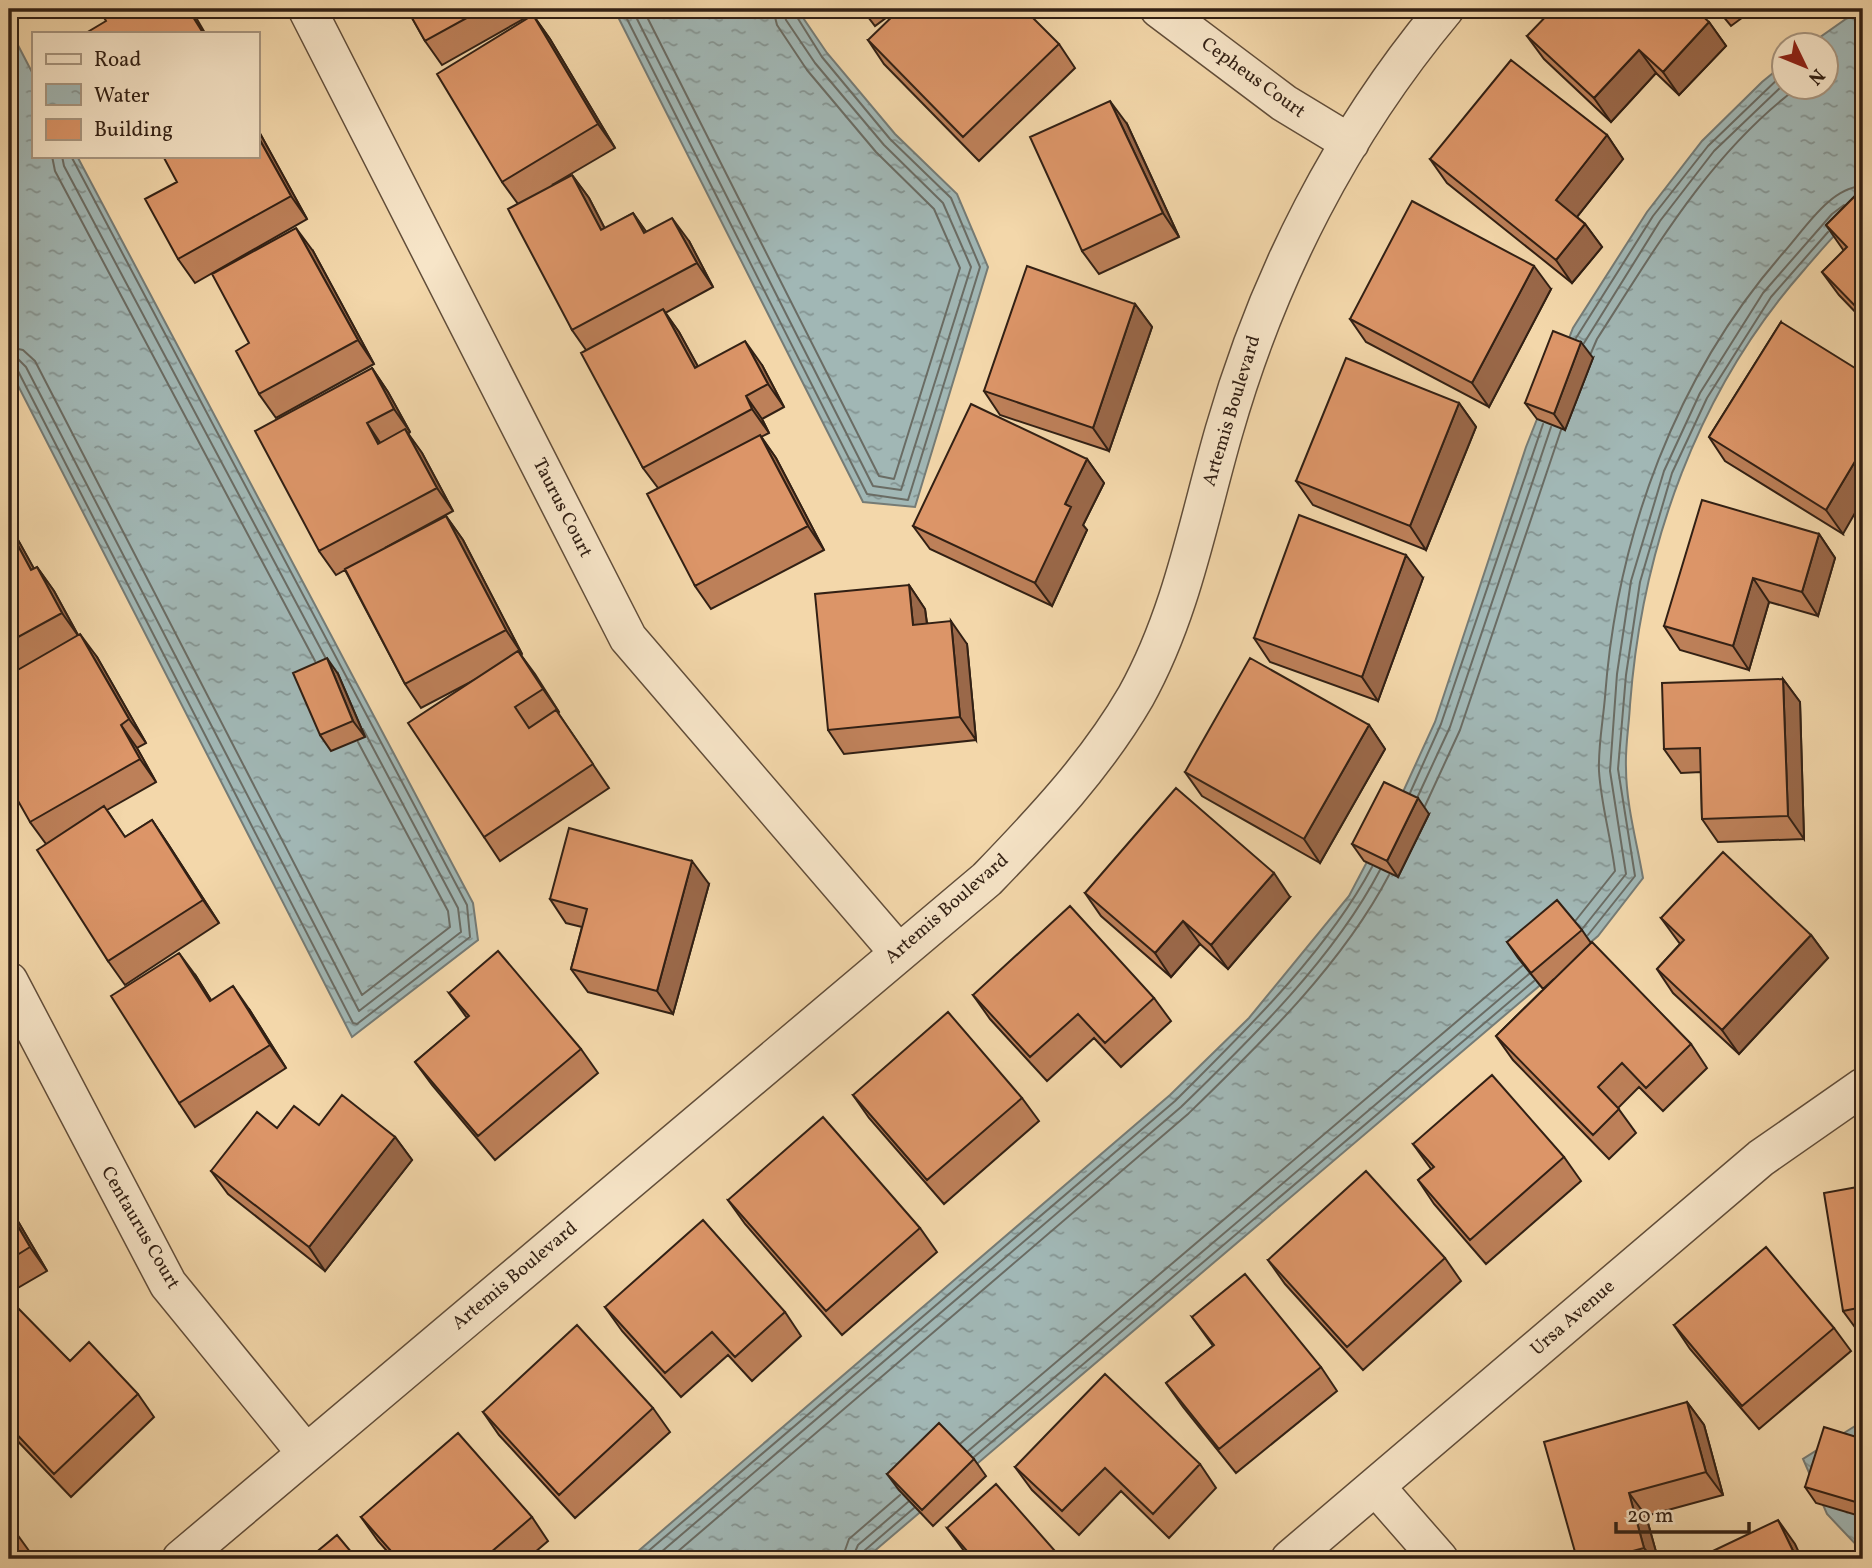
<svg xmlns="http://www.w3.org/2000/svg" width="1872" height="1568" font-family="Vollkorn,serif">
<style>
.water{fill:url(#water-ripples);stroke:#757b75;stroke-width:2}
.lines{fill:none;stroke-linecap:round;stroke-linejoin:round}
.shore{stroke:#6a6c64;stroke-width:2}
.minor-casing{stroke:#624e3a;stroke-width:40}
.minor{stroke:#f7e5c8;stroke-width:37}
.wall{fill:#bd8059;stroke:#322014;stroke-width:2}
.shaded-wall{fill:#9a6849;stroke:#322014;stroke-width:2}
.building{fill:#dc9568;stroke:#322014;stroke-width:2}
.labels{text-anchor:middle;dominant-baseline:central;stroke-width:6;stroke-linejoin:round;paint-order:stroke}
.street-label{font-size:19px;fill:#322014;stroke:#f7e5c8}
</style>
<defs>
<pattern id="water-ripples" width="26" height="14" patternUnits="userSpaceOnUse" patternTransform="scale(1.75)"><rect width="26" height="14" fill="#a1b7b5"/><path d="M2 4q2-2 4 0t4 0M15 11q2-2 4 0t4 0" fill="none" stroke="#849492"/></pattern>
</defs>
<rect width="100%" height="100%" fill="#f3d7aa"/>
<filter id="stains"><feTurbulence type="fractalNoise" baseFrequency=".00286" numOctaves="4"/><feColorMatrix values="0 0 0 0 .2 0 0 0 0 .09 0 0 0 0 .02 0 0 0 .5 -.17"/></filter>
<radialGradient id="worn" r=".72"><stop offset=".6" stop-color="#630" stop-opacity="0"/><stop offset="1" stop-color="#630" stop-opacity=".3"/></radialGradient>
<path class="water" d="M 614,9 L 797,9 L 827,53 L 895,134 L 957,194 L 988,267 L 915,507 L 863,502 Z
M 1860,9 L 1863,9 L 1863,210 C 1840,227 1823,248 1804,270 C 1698,390 1642,546 1630,705 C 1629,726 1625,747 1626,768 C 1626,804 1637,843 1643,878 L 1598,936 L 865,1559 L 629,1559 L 1170,1095 L 1249,1018 L 1349,896 L 1397,805 L 1435,722 L 1526,447 L 1573,328 L 1647,212 L 1702,141 L 1762,82 L 1784,64 L 1784,88 L 1826,88 L 1826,46 L 1809,45 Z
M 9,28 L 33,74 L 33,156 L 77,156 L 473,903 L 478,940 L 352,1037 L 9,368 Z
M 1863,1421 L 1863,1552 L 1827,1514 L 1803,1459 Z"/>
<g class="lines">
<path class="shore" d="M 622,9 L 867,494 L 908,500 L 980,267 L 951,198 L 890,139 L 822,57 L 792,9
M 632,9 L 873,486 L 901,490 L 971,267 L 943,203 L 884,145 L 815,63 L 786,20 L 783,9
M 643,9 L 879,476 L 894,479 L 960,268 L 934,209 L 876,152 L 807,70 L 777,25 L 773,9
M 52,156 L 55,171 L 315,661
M 62,156 L 64,166 L 325,657
M 1576,338 L 1653,216 L 1708,146 L 1784,73
M 1584,343 L 1660,221 L 1714,151 L 1784,84
M 9,347 L 23,350 L 35,361 L 362,995 L 450,927 L 448,911 L 358,742
M 1591,353 L 1597,339 C 1655,249 1710,153 1797,88
M 9,358 L 18,359 L 26,367 L 359,1011 L 461,932 L 458,908 L 363,729
M 9,366 L 18,371 L 353,1023 L 357,1024 L 470,937 L 467,905 L 71,156
M 1410,793 L 1441,724 L 1543,424
M 1418,796 L 1450,727 L 1551,427
M 1425,806 L 1460,730 L 1561,430
M 1576,920 L 1615,871 C 1611,838 1601,804 1599,771 C 1598,747 1603,721 1605,697 C 1617,535 1676,375 1784,252 C 1804,230 1830,187 1863,186
M 1583,928 L 1626,874 L 1610,771 L 1617,674 L 1631,581 L 1664,471 L 1700,393 L 1763,293 L 1832,214 L 1844,205
M 1588,935 L 1635,876 L 1618,769 L 1626,675 L 1640,582 L 1672,473 L 1707,398 L 1771,297 L 1828,232
M 961,1443 L 1522,966
M 968,1451 L 1529,974
M 974,1457 L 1534,981
M 639,1559 L 1175,1101 C 1244,1032 1326,953 1372,867
M 653,1559 L 1181,1107 C 1252,1038 1334,958 1380,870
M 669,1559 L 1188,1114 C 1261,1043 1342,965 1389,875
M 842,1559 L 849,1539 L 900,1495
M 852,1559 L 858,1545 L 908,1502
M 861,1559 L 864,1551 L 914,1508"/>
<g class="minor-casing">
<path id="minor" d="M 307,9 L 628,638 L 898,952
M 1159,9 L 1284,103 L 1350,143
M 9,981 L 168,1284 L 305,1452
M 1376,1487 L 1439,1559
M 181,1559 L 987,879 C 1042,822 1096,765 1136,696 C 1182,613 1198,521 1224,431 C 1268,277 1342,132 1445,9
M 1290,1559 L 1761,1158 L 1863,1087"/>
</g>
<use href="#minor" class="minor"/>
</g>
<path class="wall" d="M 407,9 L 541,9 L 442,65 L 425,41 Z
M 862,9 L 898,9 L 875,26 Z
M 1717,9 L 1754,9 L 1731,26 Z
M 533,15 L 550,39 L 615,148 L 552,185 L 572,175 L 589,198 L 605,229 L 633,213 L 646,232 L 689,241 L 713,287 L 665,313 L 679,332 L 698,367 L 762,365 L 784,407 L 762,419 L 769,433 L 761,437 L 776,458 L 824,550 L 711,609 L 695,586 L 658,488 L 643,468 L 586,350 L 572,330 L 518,204 L 502,182 Z
M 1709,22 L 1726,46 L 1679,95 L 1656,73 L 1611,122 L 1544,59 L 1527,36 Z
M 868,40 L 1059,44 L 1075,68 L 979,161 L 884,64 Z
M 1127,124 L 1179,237 L 1099,274 L 1082,251 Z
M 257,128 L 307,219 L 195,283 L 178,259 L 177,182 L 257,156 Z
M 1607,135 L 1623,159 L 1577,217 L 1585,224 L 1602,247 L 1572,283 L 1447,183 L 1430,159 Z
M 1863,188 L 1863,320 L 1839,295 L 1822,272 L 1844,251 L 1826,225 Z
M 313,251 L 374,364 L 276,418 L 259,394 L 249,343 Z
M 1551,289 L 1489,407 L 1366,342 L 1350,319 Z
M 1135,304 L 1152,327 L 1109,451 L 1000,415 L 984,391 Z
M 1781,322 L 1843,534 L 1725,461 L 1709,437 Z
M 1593,358 L 1565,430 L 1537,419 L 1525,403 Z
M 372,368 L 388,392 L 410,432 L 408,434 L 422,453 L 453,511 L 385,548 L 446,516 L 463,540 L 522,654 L 521,655 L 559,712 L 558,713 L 609,788 L 500,861 L 484,837 L 476,679 L 421,708 L 405,684 L 345,570 L 336,575 L 319,551 Z
M 1459,403 L 1476,427 L 1426,550 L 1313,505 L 1296,481 Z
M 1087,459 L 1104,483 L 1083,525 L 1087,530 L 1052,606 L 930,549 L 913,526 Z
M 9,524 L 34,569 L 37,567 L 54,591 L 78,635 L 97,657 L 146,743 L 137,748 L 156,782 L 107,810 L 125,837 L 152,820 L 168,844 L 219,923 L 125,985 L 108,961 L 46,844 L 30,822 L 9,675 Z
M 1819,534 L 1835,558 L 1818,616 L 1769,602 L 1749,670 L 1680,650 L 1664,626 Z
M 1423,578 L 1378,701 L 1270,662 L 1254,638 Z
M 909,585 L 925,609 L 927,623 L 967,644 L 976,740 L 844,754 L 828,730 Z
M 338,674 L 365,737 L 331,751 L 320,735 Z
M 1783,679 L 1800,702 L 1804,839 L 1718,842 L 1702,819 L 1701,772 L 1681,773 L 1664,749 Z
M 1369,725 L 1385,749 L 1320,863 L 1202,796 L 1185,772 Z
M 1429,814 L 1398,877 L 1364,861 L 1352,844 Z
M 709,884 L 673,1014 L 588,992 L 571,969 L 582,927 L 566,923 L 550,899 Z
M 1085,893 L 1290,897 L 1228,969 L 1200,944 L 1171,977 L 1101,916 Z
M 1661,918 L 1811,935 L 1828,958 L 1739,1054 L 1673,993 L 1657,969 L 1680,944 Z
M 1582,930 L 1591,943 L 1691,1044 L 1707,1068 L 1663,1111 L 1639,1087 L 1618,1108 L 1636,1133 L 1609,1159 L 1513,1060 L 1496,1036 L 1554,979 L 1543,989 L 1518,958 L 1507,942 Z
M 196,976 L 211,1000 L 249,1009 L 286,1068 L 195,1127 L 179,1103 Z
M 449,993 L 581,1049 L 598,1073 L 495,1160 L 432,1085 L 415,1062 L 467,1018 Z
M 973,995 L 1154,998 L 1171,1021 L 1121,1067 L 1094,1038 L 1047,1081 L 990,1019 Z
M 853,1095 L 1022,1098 L 1039,1121 L 944,1204 L 869,1118 Z
M 319,1125 L 395,1137 L 412,1160 L 325,1271 L 228,1194 L 211,1171 Z
M 1413,1144 L 1564,1157 L 1581,1181 L 1486,1264 L 1434,1204 L 1418,1180 L 1431,1169 Z
M 1863,1186 L 1863,1334 L 1860,1334 L 1843,1311 Z
M 728,1200 L 920,1228 L 937,1252 L 842,1335 L 745,1224 Z
M 9,1206 L 47,1271 L 9,1293 Z
M 1445,1258 L 1461,1281 L 1363,1370 L 1285,1284 L 1268,1260 Z
M 9,1305 L 70,1361 L 138,1394 L 154,1417 L 71,1497 L 9,1432 Z
M 605,1307 L 785,1312 L 801,1336 L 752,1381 L 728,1355 L 681,1397 L 622,1331 Z
M 1192,1317 L 1321,1367 L 1337,1391 L 1236,1473 L 1183,1407 L 1166,1383 L 1213,1346 Z
M 1674,1325 L 1834,1328 L 1851,1351 L 1759,1429 L 1690,1349 Z
M 1687,1402 L 1704,1425 L 1723,1495 L 1646,1516 L 1658,1559 L 1577,1559 Z
M 653,1408 L 670,1432 L 575,1518 L 499,1435 L 483,1412 Z
M 1863,1439 L 1863,1517 L 1816,1503 L 1805,1487 Z
M 974,1459 L 986,1476 L 933,1526 L 899,1490 L 887,1474 Z
M 1200,1464 L 1216,1488 L 1169,1538 L 1121,1491 L 1079,1535 L 1032,1490 L 1015,1467 Z
M 361,1517 L 532,1517 L 548,1541 L 527,1559 L 394,1559 L 378,1541 Z
M 9,1523 L 32,1555 L 27,1559 L 9,1559 Z
M 947,1528 L 1062,1559 L 970,1559 Z"/>
<path class="shaded-wall" d="M 188,9 L 191,9 L 205,33 L 203,33 Z
M 533,15 L 550,39 L 615,148 L 598,124 Z
M 1709,22 L 1726,46 L 1679,95 L 1663,72 Z
M 1639,50 L 1656,73 L 1611,122 L 1594,98 Z
M 1110,101 L 1127,124 L 1179,237 L 1163,213 Z
M 257,128 L 307,219 L 291,196 L 257,135 Z
M 1607,135 L 1623,159 L 1572,223 L 1556,200 Z
M 572,175 L 589,198 L 618,254 L 601,230 Z
M 633,213 L 650,237 L 644,233 Z
M 672,218 L 689,241 L 713,287 L 697,263 Z
M 1585,224 L 1602,247 L 1572,283 L 1556,260 Z
M 296,228 L 313,251 L 374,364 L 358,340 Z
M 1534,266 L 1551,289 L 1489,407 L 1472,383 Z
M 1135,304 L 1152,327 L 1109,451 L 1093,428 Z
M 663,309 L 679,332 L 712,392 L 695,368 Z
M 745,341 L 762,365 L 784,407 L 768,384 Z
M 1581,342 L 1593,358 L 1565,430 L 1554,414 Z
M 372,368 L 388,392 L 410,432 L 394,409 Z
M 746,396 L 762,419 L 769,433 L 752,409 Z
M 1459,403 L 1476,427 L 1426,550 L 1410,526 Z
M 367,423 L 383,447 L 378,444 Z
M 405,429 L 422,453 L 453,511 L 437,488 Z
M 760,435 L 776,458 L 824,550 L 808,526 Z
M 1863,448 L 1863,499 L 1843,534 L 1826,510 Z
M 1087,459 L 1104,483 L 1083,525 L 1087,530 L 1052,606 L 1035,583 L 1065,504 Z
M 446,516 L 463,540 L 522,654 L 506,630 Z
M 9,524 L 12,529 L 48,594 L 31,570 L 9,529 Z
M 1819,534 L 1835,558 L 1818,616 L 1802,592 Z
M 1406,555 L 1423,578 L 1378,701 L 1362,677 Z
M 37,567 L 54,591 L 79,637 L 62,613 Z
M 1753,578 L 1769,602 L 1749,670 L 1733,646 Z
M 909,585 L 925,609 L 930,648 L 913,625 Z
M 951,621 L 967,644 L 976,740 L 960,717 Z
M 80,634 L 97,657 L 146,743 L 129,719 Z
M 518,651 L 535,674 L 559,712 L 543,689 Z
M 327,658 L 338,674 L 365,737 L 353,721 Z
M 1783,679 L 1800,702 L 1804,839 L 1788,816 Z
M 121,725 L 137,748 L 156,782 L 140,759 Z
M 1369,725 L 1385,749 L 1320,863 L 1304,839 Z
M 1418,798 L 1429,814 L 1398,877 L 1387,861 Z
M 152,820 L 168,844 L 219,923 L 203,900 Z
M 692,861 L 709,884 L 673,1014 L 657,991 Z
M 1274,873 L 1290,897 L 1228,969 L 1211,945 Z
M 1183,921 L 1200,944 L 1171,977 L 1155,953 Z
M 1811,935 L 1828,958 L 1739,1054 L 1722,1030 Z
M 179,953 L 196,976 L 226,1024 L 210,1001 Z
M 233,986 L 249,1009 L 286,1068 L 270,1045 Z
M 395,1137 L 412,1160 L 325,1271 L 309,1247 Z
M 9,1206 L 47,1271 L 30,1247 L 9,1211 Z
M 1687,1402 L 1704,1425 L 1723,1495 L 1706,1472 Z
M 1863,1489 L 1863,1509 L 1859,1503 Z
M 1629,1493 L 1646,1516 L 1658,1559 L 1653,1559 L 1644,1548 Z
M 1778,1520 L 1795,1544 L 1802,1559 L 1797,1559 Z"/>
<path class="building" d="M 99,9 L 188,9 L 203,33 L 86,33 L 106,21 Z
M 407,9 L 483,9 L 425,41 Z
M 900,9 L 1024,9 L 1059,44 L 963,137 L 868,40 Z
M 1553,9 L 1695,9 L 1709,22 L 1663,72 L 1639,50 L 1594,98 L 1527,36 Z
M 533,15 L 598,124 L 502,182 L 437,74 Z
M 1511,60 L 1607,135 L 1556,200 L 1585,224 L 1556,260 L 1430,159 Z
M 1110,101 L 1163,213 L 1082,251 L 1030,137 Z
M 257,135 L 291,196 L 178,259 L 145,199 L 177,182 L 163,156 L 257,156 Z
M 572,175 L 601,230 L 633,213 L 644,233 L 672,218 L 697,263 L 572,330 L 508,209 Z
M 1863,188 L 1863,314 L 1822,272 L 1847,247 L 1826,225 Z
M 1412,201 L 1534,266 L 1472,383 L 1350,319 Z
M 296,228 L 358,340 L 259,394 L 236,351 L 249,343 L 212,274 Z
M 1027,266 L 1135,304 L 1093,428 L 984,391 Z
M 663,309 L 695,368 L 745,341 L 768,384 L 746,396 L 752,409 L 643,468 L 581,353 Z
M 1781,322 L 1863,373 L 1863,448 L 1826,510 L 1709,437 Z
M 1553,331 L 1581,342 L 1554,414 L 1525,403 Z
M 1346,358 L 1459,403 L 1410,526 L 1296,481 Z
M 372,368 L 394,409 L 367,423 L 378,444 L 405,429 L 437,488 L 319,551 L 255,431 Z
M 971,404 L 1087,459 L 1065,504 L 1071,507 L 1035,583 L 913,526 Z
M 760,435 L 808,526 L 695,586 L 647,494 Z
M 1702,500 L 1819,534 L 1802,592 L 1753,578 L 1733,646 L 1664,626 Z
M 1299,515 L 1406,555 L 1362,677 L 1254,638 Z
M 446,516 L 506,630 L 405,684 L 345,569 Z
M 9,529 L 31,570 L 37,567 L 62,613 L 9,642 Z
M 909,585 L 913,625 L 951,621 L 960,717 L 828,730 L 815,594 Z
M 80,634 L 129,719 L 121,725 L 140,759 L 30,822 L 9,785 L 9,675 Z
M 518,651 L 543,689 L 515,707 L 529,728 L 556,710 L 593,764 L 484,837 L 408,723 Z
M 327,658 L 353,721 L 320,735 L 293,673 Z
M 1250,658 L 1369,725 L 1304,839 L 1185,772 Z
M 1783,679 L 1788,816 L 1702,819 L 1700,748 L 1664,749 L 1662,683 Z
M 1384,782 L 1418,798 L 1387,861 L 1352,844 Z
M 1176,788 L 1274,873 L 1211,945 L 1183,921 L 1155,953 L 1085,893 Z
M 104,806 L 125,837 L 152,820 L 203,900 L 108,961 L 37,850 Z
M 569,828 L 692,861 L 657,991 L 571,969 L 587,909 L 550,899 Z
M 1723,852 L 1811,935 L 1722,1030 L 1657,969 L 1684,940 L 1661,918 Z
M 1557,900 L 1582,930 L 1531,973 L 1507,942 Z
M 1070,906 L 1154,998 L 1105,1043 L 1078,1014 L 1030,1057 L 973,995 Z
M 1592,942 L 1691,1044 L 1646,1088 L 1622,1063 L 1598,1087 L 1619,1109 L 1593,1135 L 1496,1036 Z
M 498,951 L 581,1049 L 478,1136 L 415,1062 L 469,1016 L 449,993 Z
M 179,953 L 210,1001 L 233,986 L 270,1045 L 179,1103 L 111,996 Z
M 948,1012 L 1022,1098 L 927,1180 L 853,1095 Z
M 1492,1075 L 1564,1157 L 1470,1240 L 1418,1180 L 1434,1167 L 1413,1144 Z
M 342,1095 L 395,1137 L 309,1247 L 211,1171 L 257,1112 L 277,1128 L 294,1106 L 319,1125 Z
M 823,1117 L 920,1228 L 826,1311 L 728,1200 Z
M 1366,1171 L 1445,1258 L 1347,1347 L 1268,1260 Z
M 1863,1186 L 1863,1307 L 1843,1311 L 1824,1193 Z
M 9,1211 L 30,1247 L 9,1260 Z
M 703,1220 L 785,1312 L 735,1357 L 712,1332 L 665,1373 L 605,1307 Z
M 1766,1247 L 1834,1328 L 1742,1406 L 1674,1325 Z
M 1245,1274 L 1321,1367 L 1219,1449 L 1166,1383 L 1214,1345 L 1192,1317 Z
M 12,1302 L 70,1361 L 89,1342 L 138,1394 L 54,1474 L 9,1426 L 9,1305 Z
M 577,1325 L 653,1408 L 559,1495 L 483,1412 Z
M 1105,1374 L 1200,1464 L 1153,1514 L 1105,1468 L 1062,1511 L 1015,1467 Z
M 1687,1402 L 1706,1472 L 1629,1493 L 1644,1548 L 1603,1559 L 1577,1559 L 1544,1442 Z
M 939,1423 L 974,1459 L 922,1510 L 887,1474 Z
M 1824,1427 L 1863,1439 L 1863,1489 L 1859,1503 L 1805,1487 Z
M 458,1433 L 532,1517 L 483,1559 L 398,1559 L 361,1517 Z
M 996,1484 L 1062,1559 L 973,1559 L 974,1559 L 947,1528 Z
M 1778,1520 L 1797,1559 L 1696,1559 Z
M 9,1523 L 16,1531 L 9,1537 Z
M 337,1535 L 357,1559 L 308,1559 Z"/>
<g class="labels">
<g class="street-label">
<text transform="translate(1253 78) rotate(36)">Cepheus Court</text>
<text transform="translate(1232 411) rotate(-73)">Artemis Boulevard</text>
<text transform="translate(562 508) rotate(63)">Taurus Court</text>
<text transform="translate(947 909) rotate(-41)">Artemis Boulevard</text>
<text transform="translate(140 1228) rotate(60)">Centaurus Court</text>
<text transform="translate(515 1276) rotate(-40)">Artemis Boulevard</text>
<text transform="translate(1573 1318) rotate(-41)">Ursa Avenue</text>
</g>
</g>
<rect width="1872" height="1568" fill="none" stroke="#f3d7aa" stroke-width="35"/>
<rect x="10" y="10" width="1851" height="1547" fill="none" stroke="#322014" stroke-width="3.5"/>
<rect x="18" y="18" width="1837" height="1533" fill="none" stroke="#322014" stroke-width="2"/>
<rect x="32" y="32" width="228" height="126" fill="#f7e5c8" stroke="#a89680" stroke-width="2"/>
<rect x="46" y="54" width="35" height="10" fill="#f7e5c8" stroke="#a89680" stroke-width="2"/>
<text x="94" y="66" font-size="21" fill="#322014">Road</text>
<rect x="46" y="84" width="35" height="21" fill="url(#water-ripples)" stroke="#a89680" stroke-width="2"/>
<text x="94" y="102" font-size="21" fill="#322014">Water</text>
<rect x="46" y="119" width="35" height="21" fill="#dc9568" stroke="#a89680" stroke-width="2"/>
<text x="94" y="136" font-size="21" fill="#322014">Building</text>
<g transform="translate(1805 66) rotate(133)"><circle r="33" fill="#f7e5c8" stroke="#a89680" stroke-width="2"/>
<path d="M0-5L12 26L0 18L-12 26Z" fill="#8f2418"/>
<text y="-10" font-size="19" font-weight="bold" text-anchor="middle" fill="#322014">N</text>
</g>
<path d="M1616 1522v10h133v-10" fill="none" stroke="#322014" stroke-width="3.5"/>
<text x="1627" y="1522" font-size="21" fill="#322014" stroke="#f7e5c8" stroke-width="5" paint-order="stroke">20 m</text>
<rect width="100%" height="100%" filter="url(#stains)"/>
<rect width="100%" height="100%" fill="url(#worn)"/>
</svg>
